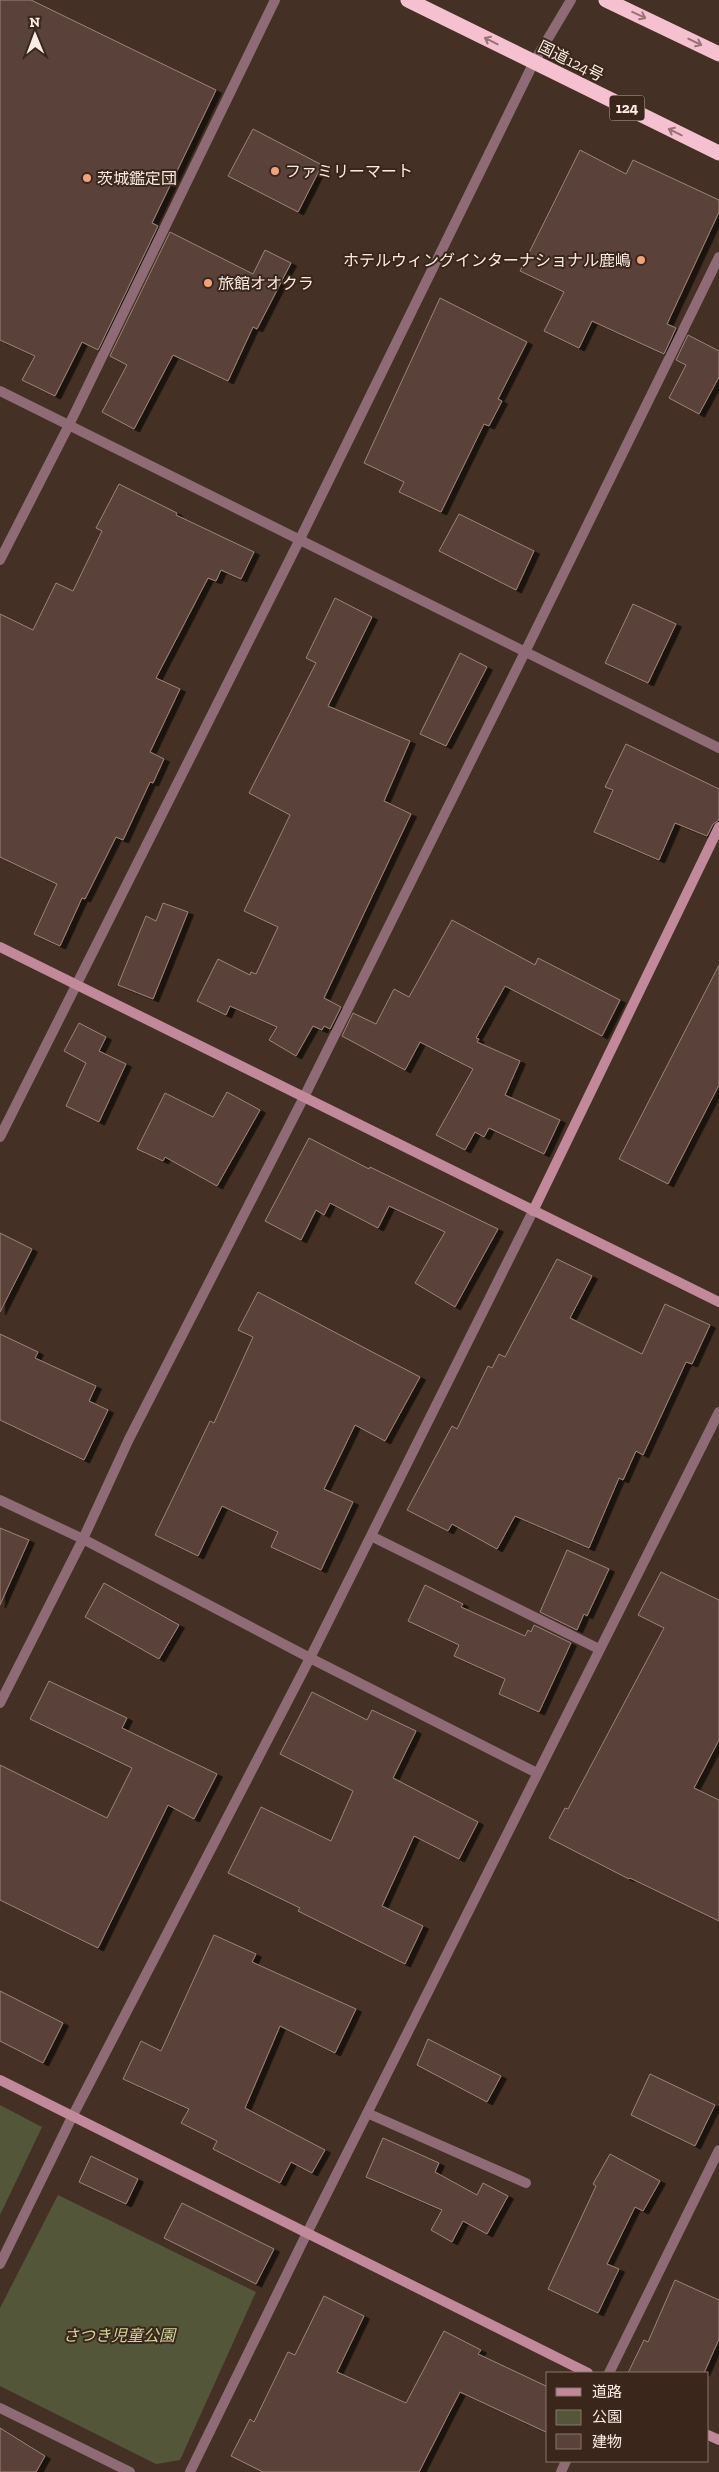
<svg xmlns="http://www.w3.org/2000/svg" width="719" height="2472" font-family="'Zilla Slab','Noto Sans JP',serif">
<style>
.green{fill:#54563a}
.building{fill:#5a423a;stroke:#9d8279;filter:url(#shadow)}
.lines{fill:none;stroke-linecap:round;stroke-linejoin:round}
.street{stroke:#8f6b75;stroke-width:10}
.secondary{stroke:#c18999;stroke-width:10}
.highway{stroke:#f5c0cf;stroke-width:15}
.oneway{stroke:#987374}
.poi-dot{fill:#f0a27a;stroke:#3a261a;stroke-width:2}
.labels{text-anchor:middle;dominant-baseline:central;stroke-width:4;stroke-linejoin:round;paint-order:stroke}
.shield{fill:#3a261a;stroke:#c0b1a8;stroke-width:1}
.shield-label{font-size:15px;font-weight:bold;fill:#faece5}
.street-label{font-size:16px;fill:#faece5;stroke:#3a261a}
.poi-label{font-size:16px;fill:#faece5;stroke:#3a261a;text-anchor:start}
.park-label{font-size:16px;font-style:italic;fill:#d2d69c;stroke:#3a261a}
</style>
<defs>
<filter id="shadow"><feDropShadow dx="5.5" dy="3" stdDeviation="0" flood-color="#0009"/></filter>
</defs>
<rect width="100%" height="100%" fill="#443024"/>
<path class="green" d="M 0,2105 L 42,2127 L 0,2215 Z
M 58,2195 L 256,2292 L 180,2460 L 156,2464 L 0,2386 L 0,2308 Z"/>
<path class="building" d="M 0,0 L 31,0 L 216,90 L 152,223 L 158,226 L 98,350 L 82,342 L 55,396 L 22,380 L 35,356 L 0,340 Z
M 253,129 L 322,165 L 298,212 L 228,176 Z
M 580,150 L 626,174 L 633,160 L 719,200 L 719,212 L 667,324 L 676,328 L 664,354 L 592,321 L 579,348 L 544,331 L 564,292 L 520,271 Z
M 170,232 L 253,274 L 265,250 L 291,263 L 257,329 L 253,327 L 228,381 L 173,355 L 134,429 L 102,412 L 127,365 L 110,356 Z
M 440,298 L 527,342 L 498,399 L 502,401 L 489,426 L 484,424 L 441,512 L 399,492 L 404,482 L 364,463 Z
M 688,335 L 719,351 L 719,377 L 699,414 L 669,398 L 686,365 L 676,360 Z
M 119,484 L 177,513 L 176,515 L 254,552 L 241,579 L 221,570 L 216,581 L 208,578 L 156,678 L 180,689 L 150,752 L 164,759 L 153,783 L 150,782 L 123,840 L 116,837 L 85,899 L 82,898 L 60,946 L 34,934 L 57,884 L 0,857 L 0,614 L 33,630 L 56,583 L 73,591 L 102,531 L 96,528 Z
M 459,514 L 534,551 L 516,590 L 439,551 Z
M 335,598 L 372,617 L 328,706 L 410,741 L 384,801 L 411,814 L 324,998 L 341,1007 L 330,1029 L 324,1026 L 322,1030 L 313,1026 L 296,1056 L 269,1040 L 277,1027 L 230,1006 L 226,1015 L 197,1001 L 218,959 L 250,975 L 251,972 L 256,974 L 278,927 L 244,911 L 290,815 L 249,793 L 316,663 L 306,658 Z
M 633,604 L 676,624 L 648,683 L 605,663 Z
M 460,653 L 487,667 L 446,746 L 420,734 Z
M 626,744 L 719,789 L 719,820 L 713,824 L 707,836 L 675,823 L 659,860 L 594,832 L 613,790 L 605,787 Z
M 163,903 L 188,912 L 153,999 L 118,985 L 146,916 L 156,921 Z
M 452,920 L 535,965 L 538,958 L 620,1000 L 602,1036 L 505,986 L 476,1038 L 479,1039 L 477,1042 L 520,1061 L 505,1095 L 560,1120 L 544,1154 L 489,1128 L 484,1137 L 475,1132 L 465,1150 L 436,1135 L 473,1069 L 420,1042 L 405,1070 L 342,1036 L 353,1013 L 376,1024 L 394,989 L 409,997 Z
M 719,965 L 719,1085 L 668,1184 L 619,1159 Z
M 79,1023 L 106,1037 L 99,1051 L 126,1064 L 99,1122 L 66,1106 L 86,1063 L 64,1051 Z
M 227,1092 L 260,1110 L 217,1186 L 165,1157 L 163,1161 L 137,1149 L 165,1093 L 213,1117 Z
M 309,1138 L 369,1169 L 370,1167 L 498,1229 L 455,1307 L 415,1283 L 445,1232 L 389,1206 L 378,1228 L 330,1203 L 324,1215 L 316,1210 L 301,1240 L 265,1221 Z
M 0,1233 L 32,1249 L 0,1312 Z
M 557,1259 L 592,1276 L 570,1318 L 642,1354 L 665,1304 L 710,1325 L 692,1364 L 686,1362 L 643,1455 L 636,1451 L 623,1480 L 619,1478 L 589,1548 L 515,1516 L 497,1549 L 452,1524 L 448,1531 L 407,1510 L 452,1426 L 457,1429 L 488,1366 L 492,1368 L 499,1354 L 505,1357 Z
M 258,1292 L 420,1377 L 385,1441 L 355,1425 L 324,1489 L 353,1502 L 321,1570 L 271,1547 L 278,1532 L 222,1506 L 198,1556 L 155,1535 L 210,1421 L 214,1423 L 253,1337 L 238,1330 Z
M 0,1334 L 38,1352 L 35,1358 L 96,1386 L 89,1401 L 108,1410 L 84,1460 L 0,1420 Z
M 0,1528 L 29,1540 L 0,1605 Z
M 567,1550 L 609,1569 L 587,1616 L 584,1614 L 577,1630 L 540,1612 Z
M 661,1572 L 719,1600 L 719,1740 L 694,1788 L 719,1800 L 719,1921 L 630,1878 L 629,1879 L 549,1838 L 565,1808 L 568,1809 L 664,1628 L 638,1615 Z
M 104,1583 L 179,1625 L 159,1659 L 85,1617 Z
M 425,1585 L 463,1604 L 461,1607 L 525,1636 L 528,1630 L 531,1632 L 534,1625 L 571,1643 L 539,1712 L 499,1694 L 505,1679 L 454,1656 L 459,1645 L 408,1621 Z
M 49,1681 L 127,1718 L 122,1728 L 217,1774 L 194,1819 L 168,1805 L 98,1948 L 0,1900 L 0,1765 L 107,1818 L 132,1768 L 30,1719 Z
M 312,1692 L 367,1720 L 372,1710 L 416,1731 L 393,1778 L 478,1822 L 459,1859 L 414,1836 L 382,1906 L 423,1926 L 405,1964 L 298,1911 L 300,1908 L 228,1873 L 261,1807 L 331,1841 L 353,1791 L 280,1754 Z
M 214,1935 L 256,1954 L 252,1962 L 356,2009 L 335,2053 L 280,2026 L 245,2108 L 325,2150 L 312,2173 L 291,2162 L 280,2183 L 213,2149 L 217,2141 L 181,2123 L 189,2109 L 123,2079 L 141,2041 L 161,2051 Z
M 0,1991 L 63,2023 L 43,2063 L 0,2041 Z
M 428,2039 L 501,2076 L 487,2102 L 417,2065 Z
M 650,2074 L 715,2105 L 695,2146 L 631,2115 Z
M 383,2138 L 439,2163 L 435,2172 L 477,2195 L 483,2183 L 508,2196 L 487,2234 L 463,2221 L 452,2242 L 431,2230 L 442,2210 L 366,2177 Z
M 610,2154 L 660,2181 L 643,2211 L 635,2207 L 607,2264 L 619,2269 L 598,2313 L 548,2289 L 596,2186 L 593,2184 Z
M 91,2156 L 138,2179 L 126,2204 L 79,2182 Z
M 182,2203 L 274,2249 L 256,2284 L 164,2238 Z
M 675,2280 L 719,2300 L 719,2339 L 704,2373 L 628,2373 L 644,2340 L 648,2342 Z
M 324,2296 L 364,2316 L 337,2372 L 406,2403 L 444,2331 L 481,2350 L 478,2354 L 548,2387 L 548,2433 L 460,2392 L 419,2472 L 263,2472 L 231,2456 L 250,2419 L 254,2422 L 288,2352 L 295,2355 Z
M 0,2428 L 45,2456 L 36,2472 L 0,2472 Z"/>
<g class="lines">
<path class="street" d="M 0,391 L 719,748
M 0,560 L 69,425 L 275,0
M 0,1137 L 299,541 L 534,62 L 571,0
M 0,1500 L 83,1539 L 310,1658 L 537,1773
M 371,1536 L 599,1649
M 0,1703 L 83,1539 L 129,1439 L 304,1097 L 525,652 L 719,257
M 367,2113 L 526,2183
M 0,2264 L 72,2117 L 310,1658 L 533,1211
M 609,2373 L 719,2150
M 0,2408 L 130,2472
M 190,2472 L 307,2233 L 719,1412
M 561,2472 L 566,2461"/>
<path class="secondary" d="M 0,947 L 719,1302
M 533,1211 L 719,827
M 0,2080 L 588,2373
M 708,2435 L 719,2440"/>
<path class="highway" d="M 408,0 L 719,153
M 606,0 L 719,54"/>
</g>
<defs><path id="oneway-shaft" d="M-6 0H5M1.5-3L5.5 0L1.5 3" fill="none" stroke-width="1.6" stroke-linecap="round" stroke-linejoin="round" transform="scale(1.25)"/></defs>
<g class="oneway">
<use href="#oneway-shaft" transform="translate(639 15) rotate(25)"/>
<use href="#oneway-shaft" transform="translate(491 41) rotate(-153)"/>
<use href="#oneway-shaft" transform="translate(695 42) rotate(26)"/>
<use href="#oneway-shaft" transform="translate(675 132) rotate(-154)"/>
</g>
<g class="poi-dot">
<circle cx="275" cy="171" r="5"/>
<circle cx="87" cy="178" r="5"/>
<circle cx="641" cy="260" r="5"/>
<circle cx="208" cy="283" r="5"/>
</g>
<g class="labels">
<rect class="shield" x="609.5" y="95.5" width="35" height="25" rx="4"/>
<g class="shield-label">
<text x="627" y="108">124</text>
</g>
<g class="street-label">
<text transform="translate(571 61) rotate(26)">国道124号</text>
</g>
<g class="poi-label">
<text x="285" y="171">ファミリーマート</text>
<text x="97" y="178">茨城鑑定団</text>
<text x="631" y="260" text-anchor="end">ホテルウィングインターナショナル鹿嶋</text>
<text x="218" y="283">旅館オオクラ</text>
</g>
<g class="park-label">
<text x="119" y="2335">さつき児童公園</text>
</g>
</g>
<rect x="546" y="2372" width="162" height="90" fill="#3a261a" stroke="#87756b"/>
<rect x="556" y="2388" width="25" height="8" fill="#c18999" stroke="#87756b"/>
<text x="592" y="2397" font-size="15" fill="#faece5">道路</text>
<rect x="556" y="2410" width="25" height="15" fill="#54563a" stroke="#87756b"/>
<text x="592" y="2422" font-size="15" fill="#faece5">公園</text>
<rect x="556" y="2434" width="25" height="15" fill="#5a423a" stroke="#87756b"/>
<text x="592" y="2447" font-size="15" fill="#faece5">建物</text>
<g transform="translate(35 35) rotate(359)" stroke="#3a261a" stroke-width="4" paint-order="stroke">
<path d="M0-4L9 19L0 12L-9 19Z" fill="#faece5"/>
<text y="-8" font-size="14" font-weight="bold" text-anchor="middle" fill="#faece5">N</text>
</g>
</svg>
